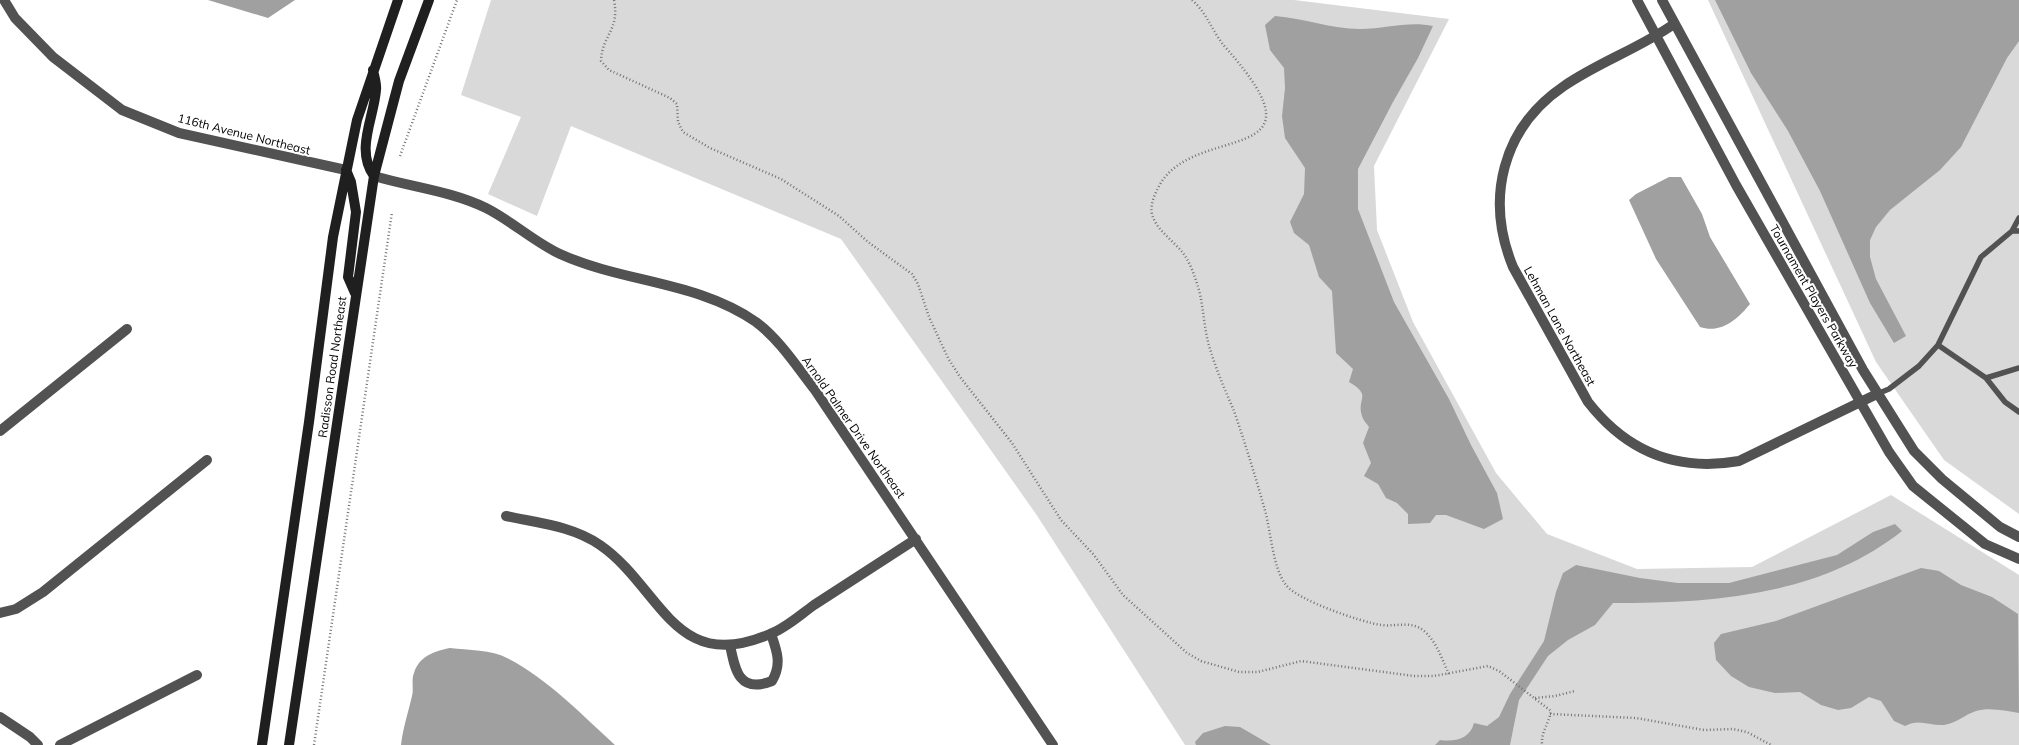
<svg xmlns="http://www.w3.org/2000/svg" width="2019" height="745" font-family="Mulish,sans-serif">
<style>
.green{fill:#d9d9d9}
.water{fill:#a0a0a0}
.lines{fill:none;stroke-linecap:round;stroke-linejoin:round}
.path{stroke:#747474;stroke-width:2.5;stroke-dasharray:1 2.5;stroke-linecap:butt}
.lane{stroke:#525252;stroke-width:5.5}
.street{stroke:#525252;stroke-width:10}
.secondary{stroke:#1f1f1f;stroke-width:10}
.labels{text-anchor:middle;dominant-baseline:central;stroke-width:4;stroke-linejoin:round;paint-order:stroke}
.street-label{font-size:12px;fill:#000;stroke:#fff}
</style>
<rect width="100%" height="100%" fill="#fff"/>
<path class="green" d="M 491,0 L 1294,0 L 1449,19 L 1374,166 L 1377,230 L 1413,322 L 1496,473 L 1547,534 L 1637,569 L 1752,567 L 1891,495 L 2019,575 L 2019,745 L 1185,745 L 1036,514 L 841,239 L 571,126 L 537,216 L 488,194 L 521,117 L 461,95 Z
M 1708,0 L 2019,0 L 2019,514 L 1944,460 L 1876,362 Z"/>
<path class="water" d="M 208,0 L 295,0 L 268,18 Z
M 1715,0 L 2019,0 L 2019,41 L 2007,58 L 1961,147 L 1940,170 L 1890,210 L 1876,227 L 1870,240 L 1870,257 L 1876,279 L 1906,336 L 1894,343 L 1870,303 L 1820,191 L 1788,131 L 1751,73 Z
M 1275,16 C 1304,18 1331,29 1360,29 C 1385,29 1408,21 1433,26 L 1418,58 L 1393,102 L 1358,169 L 1358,209 L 1394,302 L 1449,399 L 1471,445 L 1497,493 L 1503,519 L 1484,529 L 1446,515 L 1436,515 L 1430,523 L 1408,524 L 1408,514 L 1397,503 L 1386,498 L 1378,484 L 1364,476 L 1371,463 L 1363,443 L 1369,427 C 1367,424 1363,420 1362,416 C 1356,398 1373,396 1349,382 L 1353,369 L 1336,353 L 1332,291 L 1319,277 L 1309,245 L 1294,233 L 1290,222 L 1304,194 L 1305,168 L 1285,138 L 1282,116 L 1285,88 L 1284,68 L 1270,50 L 1265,25 Z
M 1669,177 L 1681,177 L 1702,214 L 1710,237 L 1750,304 C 1738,319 1721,334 1700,327 L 1656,259 L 1629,200 L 1636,194 Z
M 1895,524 L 1902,531 C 1820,596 1713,603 1613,603 L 1595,625 L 1568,640 L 1548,656 L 1519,700 L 1510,745 L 1435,745 L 1440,740 C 1455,742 1470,739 1474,723 L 1487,726 L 1499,717 L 1510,694 L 1544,641 L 1556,592 L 1563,573 L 1576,565 L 1640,578 L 1678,583 L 1729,583 L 1837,555 L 1873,532 Z
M 1921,568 L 1939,571 L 1961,585 L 1992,597 L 2018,614 L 2019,713 C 2006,711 1989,707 1976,711 C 1964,715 1957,723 1944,725 C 1929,726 1919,718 1905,726 L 1894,721 L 1881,701 L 1869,697 L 1851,708 L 1838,710 L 1821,705 L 1800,692 L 1775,693 L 1749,687 L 1731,676 L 1716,660 L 1714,643 L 1721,634 L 1776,621 Z
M 450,648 C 468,650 492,650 507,658 C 548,679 582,715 615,745 L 401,745 C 403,728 408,713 412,696 C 414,689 411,680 414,673 C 419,656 435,651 450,648 Z
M 1225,726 L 1240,727 L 1271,745 L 1196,745 L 1195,742 L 1203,733 Z"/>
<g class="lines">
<path class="path" d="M 614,0 C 620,30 602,35 601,61 L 609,70 L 670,98 L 677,104 L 678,122 L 683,132 L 710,148 L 781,179 L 839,216 L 868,242 L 912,274 L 918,284 L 929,317 L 948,358 L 960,377 L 1012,443 L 1061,520 L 1094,555 L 1123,595 L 1187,653 L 1201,661 L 1239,672 L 1258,672 L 1301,661 L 1414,676 L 1434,676 L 1488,666 L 1499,671 L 1551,711 C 1549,724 1541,731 1542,745
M 1192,0 C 1208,14 1212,32 1226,48 C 1335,171 1191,120 1158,188 C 1154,196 1150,205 1152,214 C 1156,230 1173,240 1183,253 C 1191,264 1195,277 1199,290 C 1204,310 1204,332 1211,352 C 1217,372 1226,392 1234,411 C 1245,443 1255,475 1264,507 C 1271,529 1272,567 1286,585 C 1297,600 1361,622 1381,625 C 1396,627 1411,620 1424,631 C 1437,642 1442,660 1449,674
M 400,156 L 457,0
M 1535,698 L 1555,696 L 1575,691
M 1550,714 L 1636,718 L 1704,730 L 1733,729 L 1747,732 L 1771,745
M 314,745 L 392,212"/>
<path class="lane" d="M 2012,231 L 2019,218
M 1938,345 L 1986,378 L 2005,402 L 2019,412
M 1986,378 L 2019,368
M 1877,394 L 1889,389 L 1919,366 L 1938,345 L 1981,257 L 2012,231 L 2019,231"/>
<path class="street" d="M 4,0 L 15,18 L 53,57 L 122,110 L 179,133 L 346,170
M 1637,0 L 1736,185 L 1889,452 L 1913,486 L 1985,544 L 2019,559
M 1662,0 L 1863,370 L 1914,451 L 1942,479 L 2000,527 L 2019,537
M 1674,24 C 1640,48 1599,62 1564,86 C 1502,128 1485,199 1513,267 L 1588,402 C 1627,452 1677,472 1739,461 L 1877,394
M 374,176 C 411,187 451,191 486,208 C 512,221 534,242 560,254 C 624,283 697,281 756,322 C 780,340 797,367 815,390 L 1053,745
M 0,431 L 127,329
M 506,516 C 538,523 573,526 600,545 C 661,587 674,676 770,634 C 786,628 800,615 814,605 C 848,583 882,561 916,539
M 0,613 L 16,609 L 43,592 L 207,460
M 730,645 C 735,670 739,694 772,681 C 782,664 777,651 771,634
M 0,717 L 30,737 L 38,745
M 60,745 L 197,675"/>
<path class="secondary" d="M 373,70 C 374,76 377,84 376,90 C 374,118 355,150 374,176
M 346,170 L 351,182 L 356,212 L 348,277 L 355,293
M 262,745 L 309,422 L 333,237 L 357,120 L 398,0
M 289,745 L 374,176 L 399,81 L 429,0"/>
</g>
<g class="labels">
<g class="street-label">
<text transform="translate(244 134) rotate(14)">116th Avenue Northeast</text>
<text transform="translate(1814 296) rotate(60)">Tournament Players Parkway</text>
<text transform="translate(1560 326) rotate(61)">Lehman Lane Northeast</text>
<text transform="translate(332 367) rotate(-82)">Radisson Road Northeast</text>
<text transform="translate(854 427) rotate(55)">Arnold Palmer Drive Northeast</text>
</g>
</g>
</svg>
